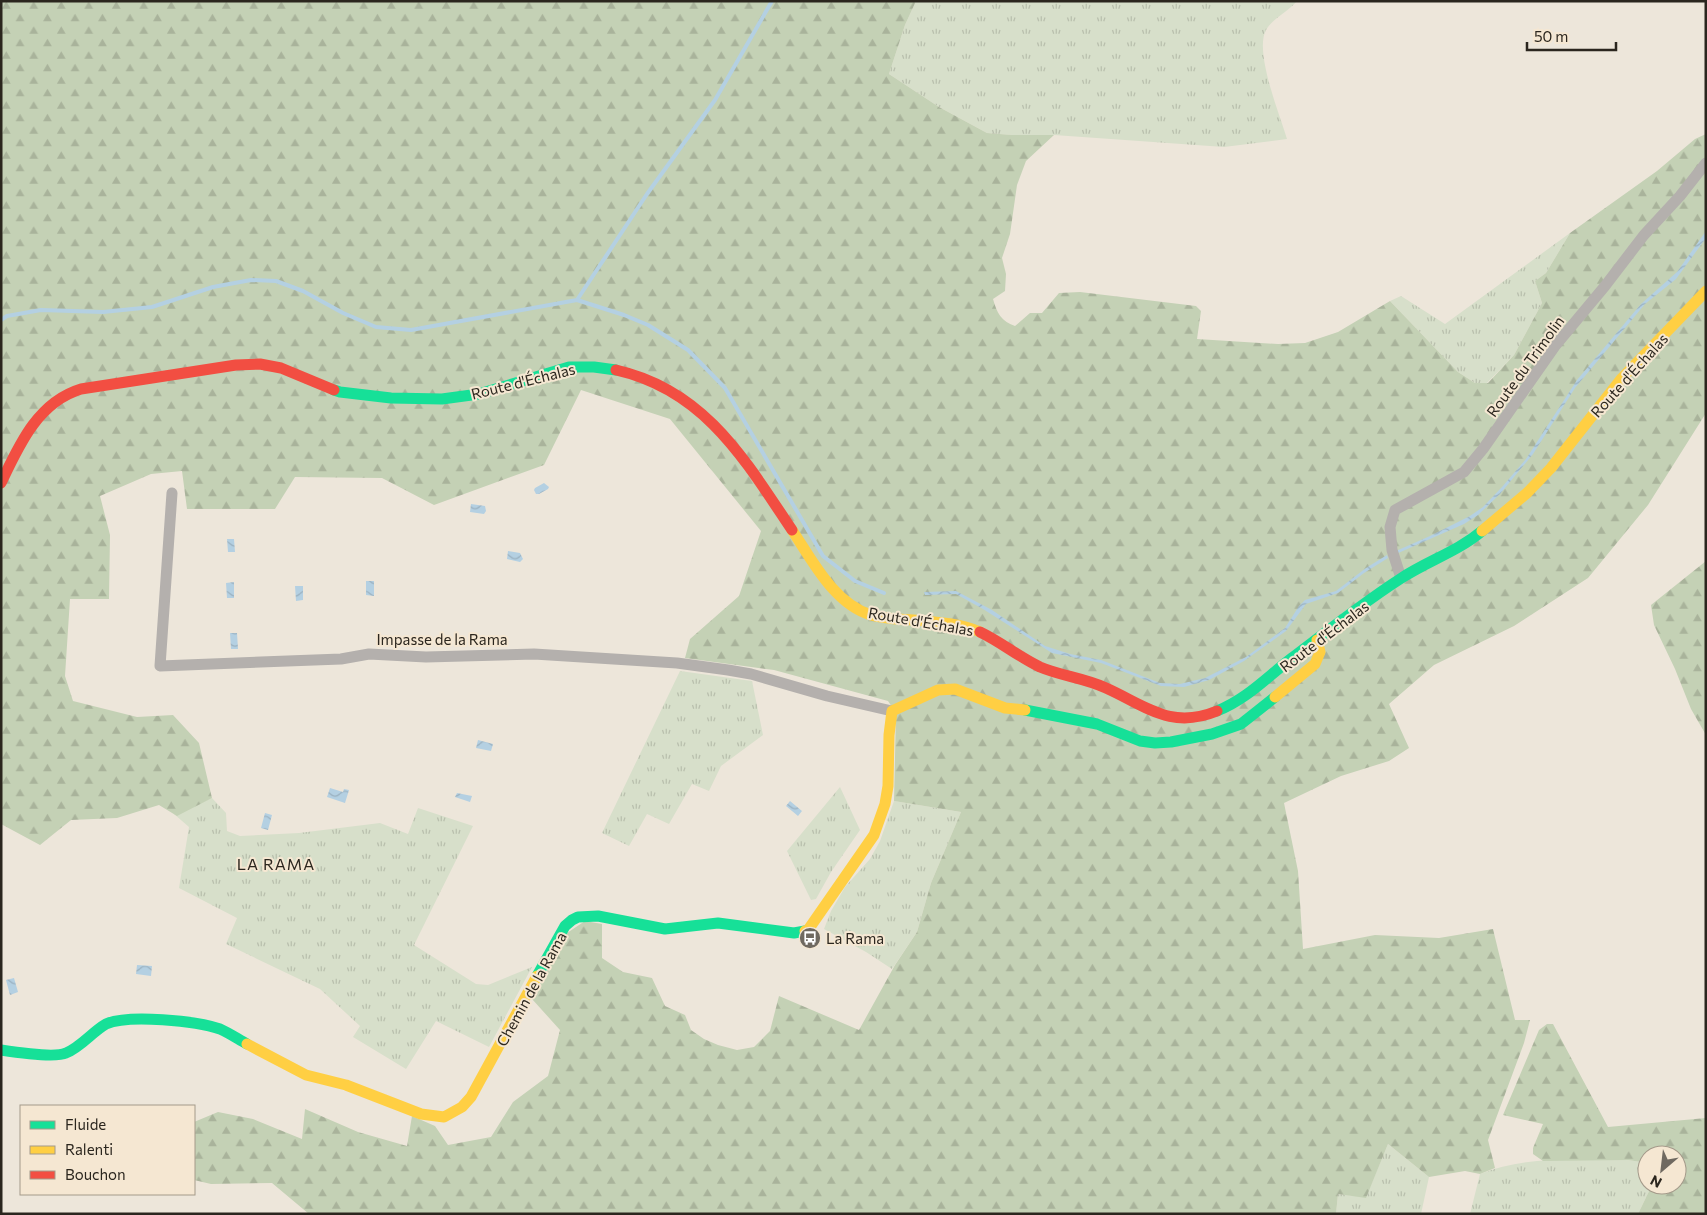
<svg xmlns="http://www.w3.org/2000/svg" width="1707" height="1215" font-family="Commissioner,sans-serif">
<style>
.grass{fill:url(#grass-tufts)}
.forest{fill:url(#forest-firs)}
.water{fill:url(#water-waves)}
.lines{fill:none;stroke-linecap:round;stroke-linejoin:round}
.stream{stroke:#b4d0e2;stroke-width:4}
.street{stroke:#b4b0ad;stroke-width:11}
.fast{stroke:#16e098;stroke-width:11}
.slow{stroke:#ffcf43;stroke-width:11}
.jam{stroke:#f24e42;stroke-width:11}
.labels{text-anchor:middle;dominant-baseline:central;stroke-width:4;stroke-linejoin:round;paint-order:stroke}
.street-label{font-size:15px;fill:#2b261e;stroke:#f5e7d2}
.poi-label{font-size:15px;fill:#2b261e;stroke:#f5e7d2;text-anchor:start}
.neighbourhood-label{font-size:16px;letter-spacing:1px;fill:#2b261e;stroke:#f5e7d2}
</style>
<defs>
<pattern id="grass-tufts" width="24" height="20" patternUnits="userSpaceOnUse" patternTransform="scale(1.25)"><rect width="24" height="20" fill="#d7dfca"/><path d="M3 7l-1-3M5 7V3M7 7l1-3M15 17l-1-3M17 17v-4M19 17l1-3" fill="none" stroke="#b9bfad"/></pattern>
<pattern id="forest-firs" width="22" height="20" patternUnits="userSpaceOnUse" patternTransform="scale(1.25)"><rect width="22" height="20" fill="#c4d1b5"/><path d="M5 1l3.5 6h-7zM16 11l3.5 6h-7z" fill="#a9b39b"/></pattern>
<pattern id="water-waves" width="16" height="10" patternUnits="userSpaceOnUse" patternTransform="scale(1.25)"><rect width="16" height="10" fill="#b4d0e2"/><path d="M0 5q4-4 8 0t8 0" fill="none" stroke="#9bb2c1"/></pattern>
</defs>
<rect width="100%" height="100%" fill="#ede6da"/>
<path class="grass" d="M 916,1 L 1297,1 C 1288,12 1273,18 1266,30 C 1254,52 1280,115 1287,139 L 1224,147 L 1054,135 L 1012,135 L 987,133 L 939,107 L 889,74 L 905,25 Z
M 1570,233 L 1546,273 L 1535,281 L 1542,303 L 1514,355 L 1487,383 L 1475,383 L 1458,372 L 1390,301 L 1401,296 L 1445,324 Z
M 680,671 L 752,681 L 763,735 L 721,766 L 709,791 L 692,784 L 669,824 L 647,814 L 629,846 L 602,833 Z
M 840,787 L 860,830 L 831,872 L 816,899 L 811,900 L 787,851 Z
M 212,798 L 226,813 L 227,831 L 240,836 L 299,833 L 380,823 L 408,834 L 418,808 L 473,826 L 414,945 L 476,984 L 488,985 L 532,967 L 489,1047 L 436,1021 L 406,1069 L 353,1037 L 360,1026 L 320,989 L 226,944 L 237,918 L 179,888 L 189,827 L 174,814 Z
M 894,801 L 961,812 L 931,883 L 917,932 L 892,969 L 866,952 L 824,929 L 831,911 L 845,887 L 870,859 L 880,841 Z
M 1388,1144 L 1429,1177 L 1421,1214 L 1336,1214 L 1338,1194 L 1366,1197 Z
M 1628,1160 L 1647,1163 L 1647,1185 L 1652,1185 L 1638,1214 L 1470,1214 L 1480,1174 C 1526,1155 1580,1160 1628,1160 Z"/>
<path class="forest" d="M 1,1 L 916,1 L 905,25 L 889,74 L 939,107 L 987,133 L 1012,135 L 1054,135 L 1026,161 L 1017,185 L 1010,234 L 1002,258 L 1006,274 L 1005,291 L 993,299 C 997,313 1001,321 1015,326 L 1030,313 L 1042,313 L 1059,293 L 1080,292 L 1196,306 L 1201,311 L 1197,339 L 1278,344 L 1305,343 L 1338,332 L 1390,301 L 1458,372 L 1475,383 L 1488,383 L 1514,355 L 1542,303 L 1535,281 L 1546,273 L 1570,233 L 1657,171 L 1695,139 L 1706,134 L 1706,413 L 1648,505 L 1588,578 L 1514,626 L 1434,665 L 1389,704 L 1409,748 L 1389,761 L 1341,776 L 1284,803 L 1298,871 L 1303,949 L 1375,935 L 1439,938 L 1493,929 L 1515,1020 L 1530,1020 L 1524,1043 L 1488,1140 L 1495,1168 L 1480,1174 L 1465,1171 L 1429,1177 L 1388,1144 L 1366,1198 L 1338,1194 L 1336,1214 L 309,1214 L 272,1183 L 211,1184 L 194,1180 L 194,1122 L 218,1112 L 253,1119 L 302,1139 L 305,1109 L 358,1132 L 407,1146 L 412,1116 L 435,1126 L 448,1145 L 491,1137 L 513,1102 L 548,1076 L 560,1030 L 532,999 L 567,933 L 585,921 L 602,924 L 602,958 L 623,972 L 652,978 L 665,1006 L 685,1015 L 691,1030 L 704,1039 L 718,1045 L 737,1050 L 754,1047 L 770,1031 L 779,996 L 859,1030 L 895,965 L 917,932 L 931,883 L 961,812 L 894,801 L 896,713 L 888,701 L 774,670 L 685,658 L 690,639 L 739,596 L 761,531 L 670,419 L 581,390 L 544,465 L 434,505 L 382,478 L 295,477 L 275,509 L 187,509 L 182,471 L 151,474 L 100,496 L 110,535 L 109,599 L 70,599 L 65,676 L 73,701 L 137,717 L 173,715 L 199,743 L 212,798 L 177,816 L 159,805 L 117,818 L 71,820 L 40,845 L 1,824 Z
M 1706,561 L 1706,735 L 1691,709 L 1675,669 L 1654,625 L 1651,605 Z
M 1547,1024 L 1553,1024 L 1608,1127 L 1706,1118 L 1706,1214 L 1638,1214 L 1652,1185 L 1677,1185 L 1677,1155 L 1647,1155 L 1647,1163 L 1628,1160 L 1543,1161 L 1533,1154 L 1533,1148 L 1543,1124 L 1503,1115 L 1539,1030 Z"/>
<path class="water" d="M 1706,231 L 1706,238 L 1676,279 L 1645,304 L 1575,388 L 1533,454 L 1500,494 L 1478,515 L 1464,524 L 1396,554 L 1396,551 L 1430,536 L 1470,516 L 1483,507 L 1502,487 L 1526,459 L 1577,380 L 1641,304 L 1677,272 Z
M 544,483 L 549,487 L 548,489 L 539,494 L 536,494 L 534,490 L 535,488 Z
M 471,504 L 485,506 L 486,511 L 484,514 L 470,512 Z
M 227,539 L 234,539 L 235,552 L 228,552 Z
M 508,551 L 520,553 L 523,559 L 520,562 L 507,559 Z
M 1387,555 L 1388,558 L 1364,573 L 1338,593 L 1306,604 L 1286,631 L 1244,661 L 1209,680 L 1184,687 L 1161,686 L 1101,663 L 1052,653 L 983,609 L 956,594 L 925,595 L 924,592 L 956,591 L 992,610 L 1045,646 L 1070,654 L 1101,660 L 1160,683 L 1180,684 L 1205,678 L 1246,657 L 1285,628 L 1299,606 L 1305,600 L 1336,591 L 1366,568 Z
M 366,581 L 374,581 L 374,596 L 366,595 Z
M 234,582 L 234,598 L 227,598 L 226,583 Z
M 295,586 L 303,586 L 303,600 L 296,601 Z
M 230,633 L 237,633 L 238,649 L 231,649 Z
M 478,740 L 493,744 L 491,751 L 476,748 Z
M 330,788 L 343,792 L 344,789 L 349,790 L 345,803 L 327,797 Z
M 457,793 L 472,796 L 470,802 L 455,797 Z
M 790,801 L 802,811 L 798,816 L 786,806 Z
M 265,813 L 272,815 L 268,830 L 261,828 Z
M 137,965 L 152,966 L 151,976 L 136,974 Z
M 14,978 L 18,992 L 10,995 L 6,980 Z"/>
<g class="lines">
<path class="stream" d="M 577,300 L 647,194 L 715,100 L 772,1
M 1,320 L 7,316 L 41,310 L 103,312 L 152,307 L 213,287 L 251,280 L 276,281 L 303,291 L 343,313 L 376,327 L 411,330 L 577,300 L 624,315 L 648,325 L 688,350 L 725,388 L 823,556 L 855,581 L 884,593"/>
<path class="street" d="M 172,493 L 160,666 L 341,659 L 369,654 L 426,657 L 534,654 L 677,663 L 728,670 L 751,674 L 827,696 L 892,711
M 1401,578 L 1392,550 L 1390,527 L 1395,510 L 1464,472 L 1483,449 L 1555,346 L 1605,286 L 1644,235 L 1680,196 L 1706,163"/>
<path class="fast" d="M 334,390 L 340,392 L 391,398 L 442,399 L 479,394 L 569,367 L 594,367 L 616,370
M 1025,710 L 1097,724 L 1140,741 L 1155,743 L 1171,742 L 1212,734 L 1241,724 L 1275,697
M 1217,711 C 1247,699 1267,677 1292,658 C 1327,631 1363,603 1400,579 C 1427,561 1457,552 1482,531
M 537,976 L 565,926 L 572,920 L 578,917 L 598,916 L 665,929 L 718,923 L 794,933 L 805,931
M 1,1050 C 14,1052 55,1058 66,1053 C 81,1047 92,1032 106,1024 C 128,1014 197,1021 220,1029 C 229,1033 238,1039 247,1044"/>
<path class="slow" d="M 792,530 C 812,560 834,604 871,615 C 884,619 899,619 913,620 C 936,622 959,623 980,632
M 1482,531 L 1527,493 L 1551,468 L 1622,378 L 1706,291
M 1275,697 L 1315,664 L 1320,652 L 1317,640
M 805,931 L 808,930 L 874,835 L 885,804 L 888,786 L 889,735 L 892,711 L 938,690 L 955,689 L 1005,708 L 1025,710
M 247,1044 L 306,1075 L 346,1085 L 421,1114 L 444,1117 L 462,1107 L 471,1097 L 537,976"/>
<path class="jam" d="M 616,370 C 705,390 745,460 792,530
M 1,483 C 19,445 38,402 81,389 L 236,365 L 260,364 L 281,368 L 334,390
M 980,632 C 1001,642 1019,657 1040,667 C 1061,676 1085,678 1106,688 C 1146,706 1171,730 1217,711"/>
</g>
<defs>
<g id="bus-disc" transform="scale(1.125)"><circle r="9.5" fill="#6f6960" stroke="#f5e7d2"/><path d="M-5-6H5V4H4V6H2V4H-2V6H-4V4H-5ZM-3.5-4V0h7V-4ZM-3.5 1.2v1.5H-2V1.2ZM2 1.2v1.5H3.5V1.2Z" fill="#fff"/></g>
</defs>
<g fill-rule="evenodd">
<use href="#bus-disc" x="810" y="938"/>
</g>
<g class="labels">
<g class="street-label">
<text transform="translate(1525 366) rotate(-54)">Route du Trimolin</text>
<text transform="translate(1629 375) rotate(-48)">Route d'Échalas</text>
<text transform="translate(523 381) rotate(-14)">Route d'Échalas</text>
<text transform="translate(921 621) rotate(10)">Route d'Échalas</text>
<text transform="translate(1324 636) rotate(-37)">Route d'Échalas</text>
<text x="442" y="639">Impasse de la Rama</text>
<text transform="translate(531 989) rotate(-61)">Chemin de la Rama</text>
</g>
<g class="poi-label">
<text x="826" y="938">La Rama</text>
</g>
<g class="neighbourhood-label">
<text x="276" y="863">LA RAMA</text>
</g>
</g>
<rect width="1707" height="1215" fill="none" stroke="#2b261e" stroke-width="5"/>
<rect x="20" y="1105" width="175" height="90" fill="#f5e7d2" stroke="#a49a8a"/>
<rect x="30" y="1121" width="25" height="8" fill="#16e098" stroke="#a49a8a"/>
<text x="65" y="1130" font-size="15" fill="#2b261e">Fluide</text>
<rect x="30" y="1146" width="25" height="8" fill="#ffcf43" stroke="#a49a8a"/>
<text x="65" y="1155" font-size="15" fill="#2b261e">Ralenti</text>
<rect x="30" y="1171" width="25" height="8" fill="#f24e42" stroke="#a49a8a"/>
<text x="65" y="1180" font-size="15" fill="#2b261e">Bouchon</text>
<g transform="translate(1662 1170) rotate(208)"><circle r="24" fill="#f5e7d2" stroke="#a49a8a"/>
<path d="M0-4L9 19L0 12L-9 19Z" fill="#6f6960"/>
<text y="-8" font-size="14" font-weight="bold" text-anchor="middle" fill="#2b261e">N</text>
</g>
<path d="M1527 42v8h89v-8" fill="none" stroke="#2b261e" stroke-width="2.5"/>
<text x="1534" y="42" font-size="15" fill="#2b261e" stroke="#f5e7d2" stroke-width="4" paint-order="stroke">50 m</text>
</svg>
